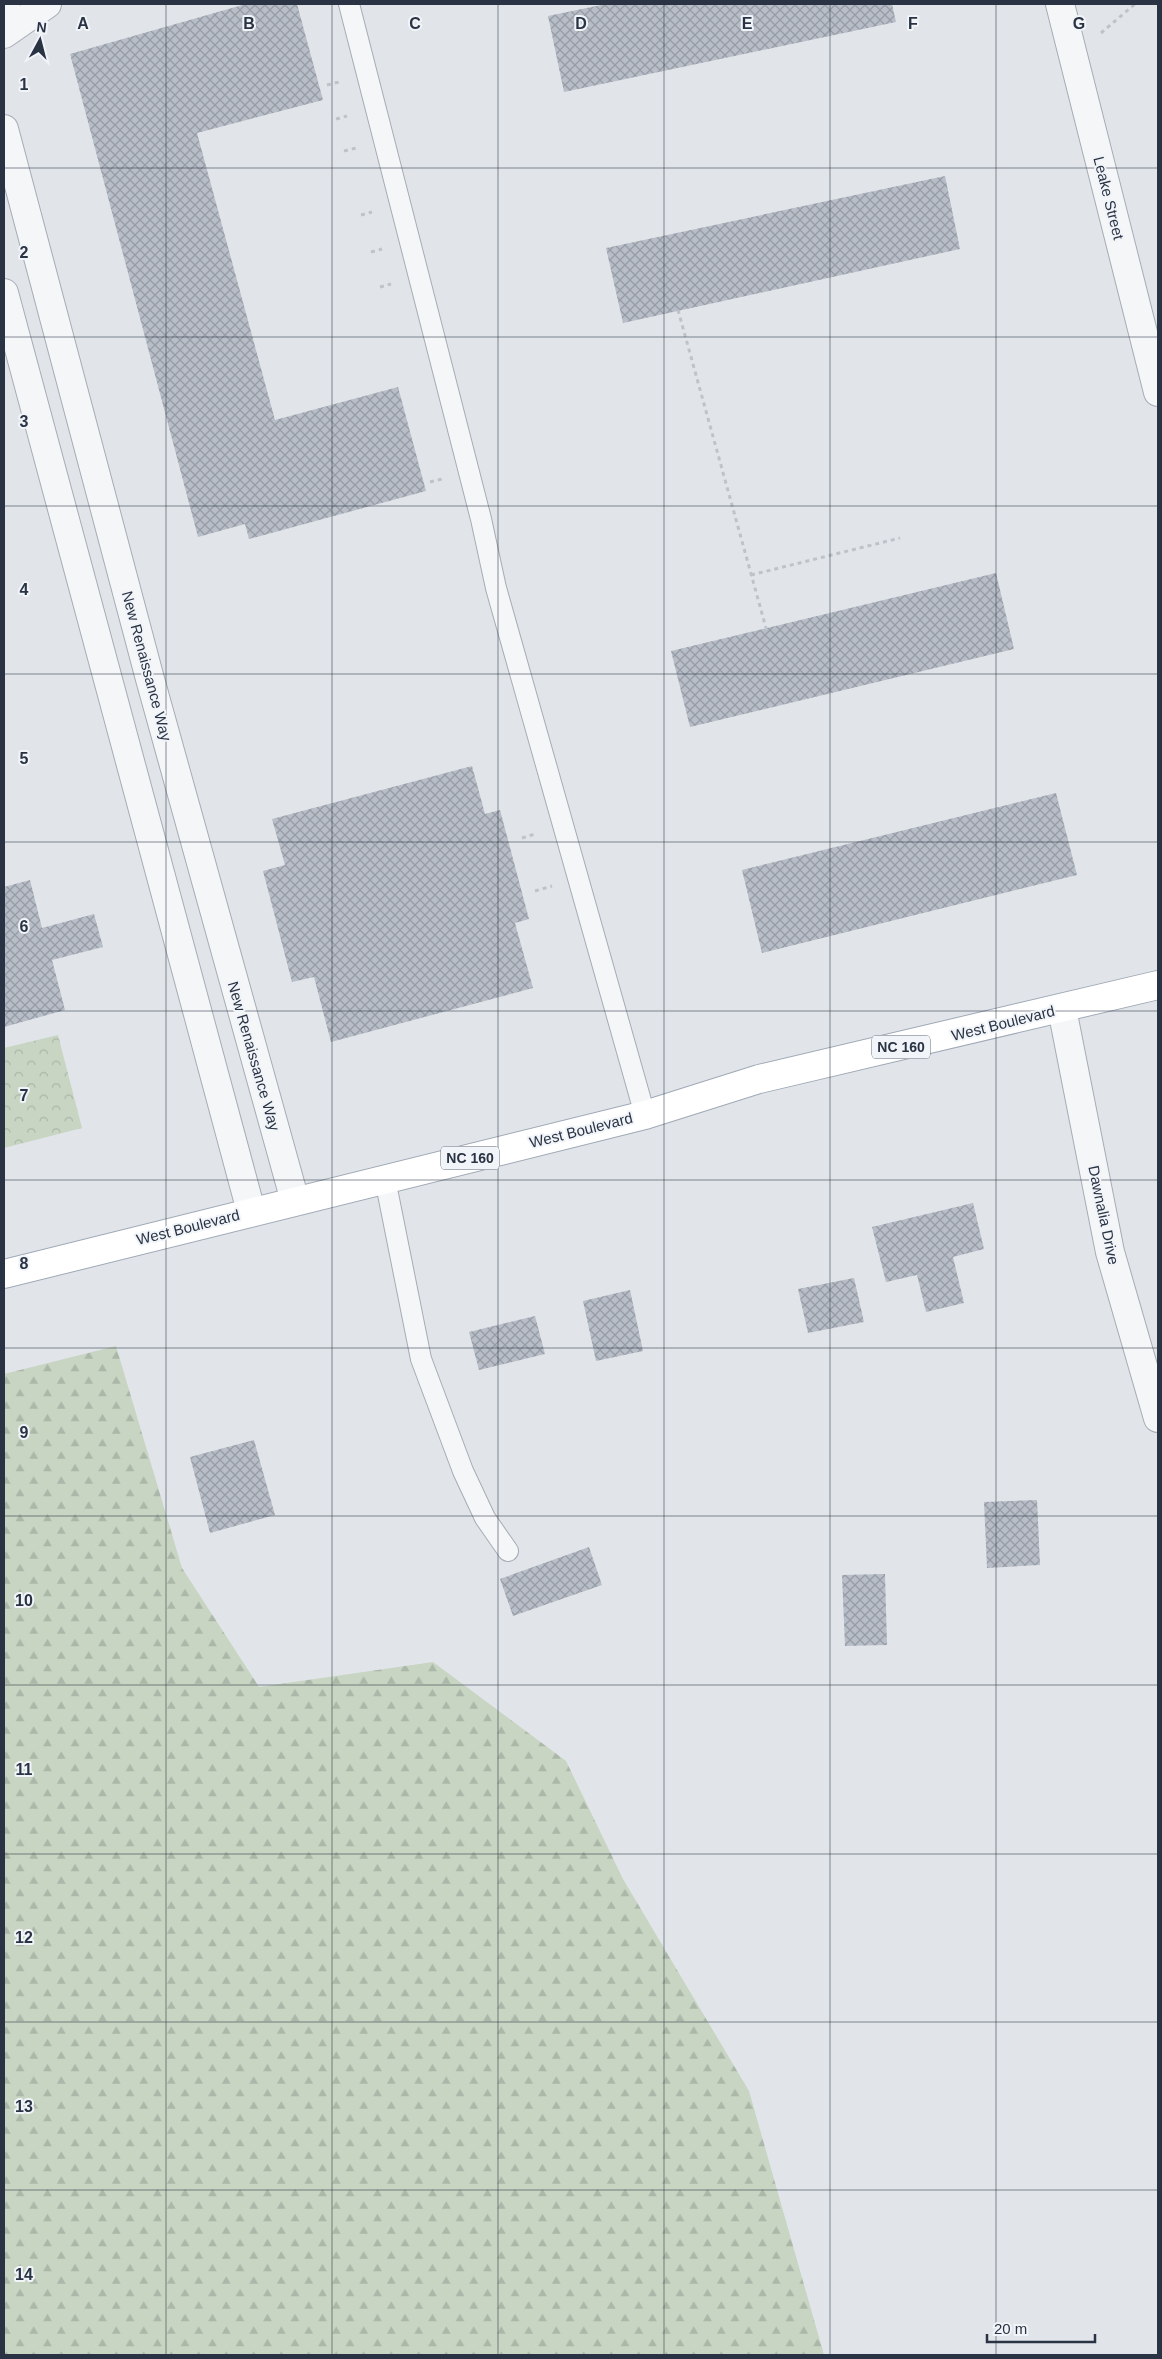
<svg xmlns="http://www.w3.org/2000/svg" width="1162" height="2359" font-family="Arial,sans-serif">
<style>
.forest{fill:url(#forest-firs)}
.park{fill:url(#park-crowns)}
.building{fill:url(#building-cross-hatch)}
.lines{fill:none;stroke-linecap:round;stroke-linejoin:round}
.service-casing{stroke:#a6acb5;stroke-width:22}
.minor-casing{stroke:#a6acb5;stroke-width:30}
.primary-casing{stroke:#a0a9b7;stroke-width:30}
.path{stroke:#bfc3c9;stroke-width:3;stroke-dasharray:4 4;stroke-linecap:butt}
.service{stroke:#f4f6f8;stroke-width:20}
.minor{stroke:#f4f6f8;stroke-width:28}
.primary{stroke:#fff;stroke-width:28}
.grid{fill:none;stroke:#293343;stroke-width:1;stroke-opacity:0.55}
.labels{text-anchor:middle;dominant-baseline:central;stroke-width:4;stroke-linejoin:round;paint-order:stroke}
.shield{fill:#f1f4f8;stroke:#656d79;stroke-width:1}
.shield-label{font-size:14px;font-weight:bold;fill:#293343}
.street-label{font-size:15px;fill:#293343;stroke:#f1f4f8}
.grid-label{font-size:16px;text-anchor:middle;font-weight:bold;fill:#293343;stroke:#f1f4f8;stroke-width:4;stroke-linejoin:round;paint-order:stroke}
</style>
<defs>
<pattern id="forest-firs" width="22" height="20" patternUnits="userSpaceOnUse" patternTransform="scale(1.25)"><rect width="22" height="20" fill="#c7d5c2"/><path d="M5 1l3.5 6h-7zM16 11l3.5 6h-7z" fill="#abb7a8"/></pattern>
<pattern id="park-crowns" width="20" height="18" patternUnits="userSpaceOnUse" patternTransform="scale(1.25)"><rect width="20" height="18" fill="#c7d5c2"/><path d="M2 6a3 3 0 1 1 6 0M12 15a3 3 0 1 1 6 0" fill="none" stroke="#abb7a8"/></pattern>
<pattern id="building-cross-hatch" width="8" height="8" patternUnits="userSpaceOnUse" patternTransform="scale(1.25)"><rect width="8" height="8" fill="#b8bec8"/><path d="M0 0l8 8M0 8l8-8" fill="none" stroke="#969ba4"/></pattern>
</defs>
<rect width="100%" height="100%" fill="#e1e5ea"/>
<path class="forest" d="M 116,1346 L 182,1568 L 259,1687 L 433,1662 L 566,1761 L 623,1879 L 749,2091 L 824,2355 L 4,2355 L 4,1374 Z"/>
<path class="park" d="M 58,1035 L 82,1128 L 4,1148 L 4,1048 Z"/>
<path class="building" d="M 246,4 L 297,4 L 323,100 L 197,133 L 275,420 L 398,387 L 426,491 L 249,539 L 245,524 L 198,537 L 70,54 Z
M 606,4 L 892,4 L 896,22 L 564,92 L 548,16 Z
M 945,176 L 960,249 L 623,323 L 606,248 Z
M 996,573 L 1014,649 L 690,727 L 671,651 Z
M 472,766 L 485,814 L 500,810 L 529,919 L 515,923 L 533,988 L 331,1042 L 314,977 L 292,982 L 263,871 L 285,865 L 272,819 Z
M 1056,793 L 1077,875 L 762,953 L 742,870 Z
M 30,880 L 42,928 L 94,914 L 103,947 L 52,960 L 65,1010 L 4,1027 L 4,887 Z
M 973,1203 L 984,1249 L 953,1257 L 964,1303 L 926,1312 L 917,1275 L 886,1282 L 872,1227 Z
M 854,1278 L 864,1322 L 808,1333 L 798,1289 Z
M 630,1290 L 643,1351 L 596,1361 L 583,1301 Z
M 535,1316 L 545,1354 L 479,1370 L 469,1332 Z
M 254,1440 L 275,1515 L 210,1533 L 190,1457 Z
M 1037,1500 L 1040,1565 L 987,1568 L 984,1502 Z
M 589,1547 L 602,1585 L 513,1616 L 500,1579 Z
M 885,1574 L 887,1645 L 845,1646 L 842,1575 Z"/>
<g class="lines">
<g class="service-casing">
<path id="service" d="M 349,4 L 481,519 L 496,588 L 645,1115
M 385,1179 L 421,1359 L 463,1471 L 485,1518 L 508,1551"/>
</g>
<g class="minor-casing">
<path id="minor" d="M 1060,4 L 1158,392
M 4,23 L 6,4
M 4,34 L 47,4
M 4,129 L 150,679 L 295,1201
M 4,293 L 251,1211
M 1062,1009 L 1110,1252 L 1158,1418"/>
</g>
<g class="primary-casing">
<path id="primary" d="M 4,1274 L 645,1115 L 759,1079 L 1158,985"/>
</g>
<path class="path" d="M 1101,33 L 1135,4
M 327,85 L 339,82
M 336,119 L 347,116
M 344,151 L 356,148
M 361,215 L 372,212
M 371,252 L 382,249
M 380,287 L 391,284
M 678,310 L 766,628
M 430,482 L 442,479
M 751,575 L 900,538
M 522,838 L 535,834
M 535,891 L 552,886"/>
<use href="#service" class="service"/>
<use href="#minor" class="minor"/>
<use href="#primary" class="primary"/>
</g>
<path class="grid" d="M 166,4 L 166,2355M 332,4 L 332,2355M 498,4 L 498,2355M 664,4 L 664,2355M 830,4 L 830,2355M 996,4 L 996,2355M 4,168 L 1158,168M 4,337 L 1158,337M 4,506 L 1158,506M 4,674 L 1158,674M 4,842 L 1158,842M 4,1011 L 1158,1011M 4,1180 L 1158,1180M 4,1348 L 1158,1348M 4,1516 L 1158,1516M 4,1685 L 1158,1685M 4,1854 L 1158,1854M 4,2022 L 1158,2022M 4,2190 L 1158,2190"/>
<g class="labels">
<g class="shield">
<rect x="872" y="1035.5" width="58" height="23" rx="4"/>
<rect x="441" y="1146.5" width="58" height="23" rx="4"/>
</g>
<g class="shield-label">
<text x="901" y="1047">NC 160</text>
<text x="470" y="1158">NC 160</text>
</g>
<g class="street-label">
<text transform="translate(1109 198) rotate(76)">Leake Street</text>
<text transform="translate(147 666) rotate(75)">New Renaissance Way</text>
<text transform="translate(1003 1023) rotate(-14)">West Boulevard</text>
<text transform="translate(254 1056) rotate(74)">New Renaissance Way</text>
<text transform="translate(581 1130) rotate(-14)">West Boulevard</text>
<text transform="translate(1104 1215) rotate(78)">Dawnalia Drive</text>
<text transform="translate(188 1227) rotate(-14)">West Boulevard</text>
</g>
</g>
<g class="grid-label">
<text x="83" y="29">A</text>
<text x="249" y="29">B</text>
<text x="415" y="29">C</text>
<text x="581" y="29">D</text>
<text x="747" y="29">E</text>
<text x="913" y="29">F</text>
<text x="1079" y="29">G</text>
<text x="24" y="90">1</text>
<text x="24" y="258">2</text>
<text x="24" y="427">3</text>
<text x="24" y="595">4</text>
<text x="24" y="764">5</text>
<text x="24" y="932">6</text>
<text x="24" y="1101">7</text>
<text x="24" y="1269">8</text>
<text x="24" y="1438">9</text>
<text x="24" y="1606">10</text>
<text x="24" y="1775">11</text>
<text x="24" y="1943">12</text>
<text x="24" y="2112">13</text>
<text x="24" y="2280">14</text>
</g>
<rect width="1162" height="2359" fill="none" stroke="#293343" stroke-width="10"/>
<g transform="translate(40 40) rotate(7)" stroke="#f1f4f8" stroke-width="4" paint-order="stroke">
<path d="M0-4L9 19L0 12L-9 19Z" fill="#293343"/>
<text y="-8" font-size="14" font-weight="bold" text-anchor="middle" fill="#293343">N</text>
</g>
<path d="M987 2334v8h108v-8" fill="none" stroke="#293343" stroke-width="2.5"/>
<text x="994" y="2334" font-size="15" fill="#293343" stroke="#f1f4f8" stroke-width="4" paint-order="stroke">20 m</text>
</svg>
